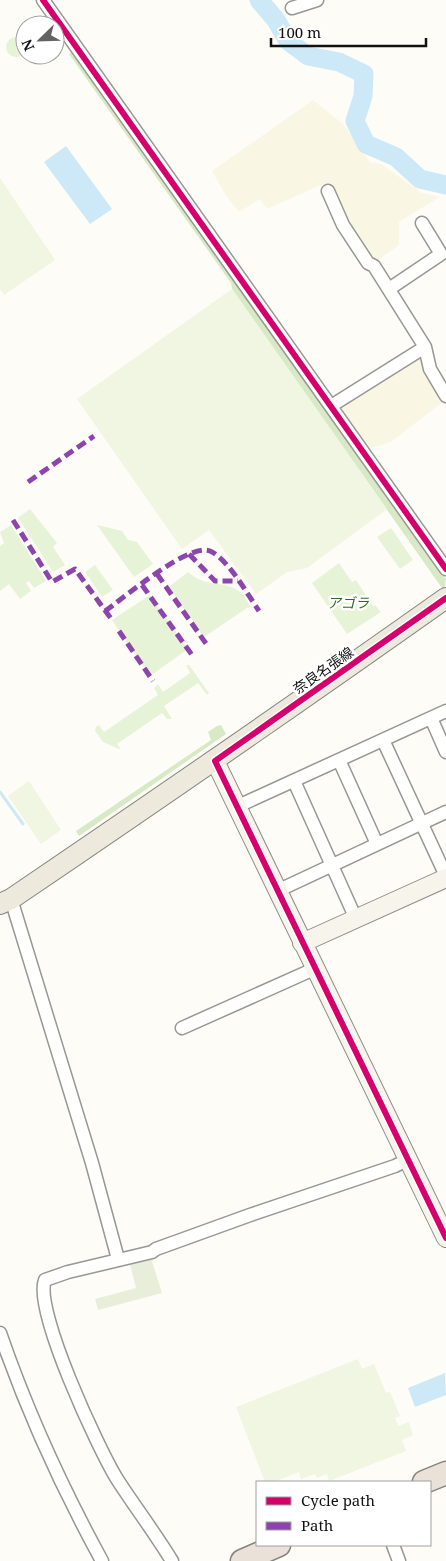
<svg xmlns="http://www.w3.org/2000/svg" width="446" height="1561" font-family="'Noto Serif','Noto Sans JP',serif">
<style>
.farmland{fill:#f9f7e4}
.green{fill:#e7f3d7}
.forest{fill:#d8eac5}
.cemetery{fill:#e9eedb}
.pitch{fill:#f0f6e1}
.water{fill:#cde8f7}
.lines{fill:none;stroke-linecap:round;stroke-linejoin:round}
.stream{stroke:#cde8f7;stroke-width:3}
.river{stroke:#cde8f7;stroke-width:19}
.street-casing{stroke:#979795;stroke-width:15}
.secondary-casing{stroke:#8e8d8b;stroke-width:20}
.primary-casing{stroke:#858482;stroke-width:22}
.highway-casing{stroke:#858482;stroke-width:25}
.street{stroke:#fffffe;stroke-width:12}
.secondary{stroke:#f6f4eb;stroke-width:18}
.primary{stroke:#ede9dc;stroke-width:20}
.highway{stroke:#eae1d8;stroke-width:22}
.quiet{stroke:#8e44ad;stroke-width:5;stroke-dasharray:10 5;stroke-linecap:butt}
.cycleway-casing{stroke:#fff;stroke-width:9}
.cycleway{stroke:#d6006c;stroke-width:6}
.labels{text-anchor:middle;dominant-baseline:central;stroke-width:5;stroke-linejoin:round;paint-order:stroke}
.park-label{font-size:14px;font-style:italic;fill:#2f6b1f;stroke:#fff}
.street-label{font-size:14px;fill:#111;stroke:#fff}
</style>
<rect width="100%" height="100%" fill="#fdfcf7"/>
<path class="farmland" d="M 313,100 L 343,124 L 370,162 L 381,164 L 422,193 L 440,197 L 399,222 L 399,245 L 378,260 L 372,261 L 343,220 L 327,186 L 319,186 L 267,209 L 260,199 L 239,212 L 226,196 L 212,171 Z
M 423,355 L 444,401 L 391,442 L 369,449 L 341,410 L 350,398 Z"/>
<path class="green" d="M6 47a10 10 0 1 1 20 0a10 10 0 1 1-20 0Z
M 30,509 L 57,543 L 53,547 L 65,565 L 53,572 L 18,518 Z
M 11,525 L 46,581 L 34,588 L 29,581 L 26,583 L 31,591 L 20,599 L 9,584 L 0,591 L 0,546 L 4,543 L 0,532 Z
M 97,525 L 122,531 L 128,540 L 137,542 L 153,564 L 134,577 Z
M 391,528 L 413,560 L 400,569 L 377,537 Z
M 339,563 L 352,582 L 356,580 L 373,606 L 375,605 L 381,612 L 347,634 L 312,583 Z
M 95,565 L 113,590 L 102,597 L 85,572 Z
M 188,572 C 210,593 235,573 250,606 L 204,637 L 169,587 Z
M 150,595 L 188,649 L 150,676 L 112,620 Z
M 186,665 L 189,665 L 209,693 L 207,695 L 198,683 L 164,706 L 172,719 L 167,719 L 162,713 L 117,744 L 121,750 L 103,742 L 95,731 L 96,727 L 99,725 L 104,732 L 158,695 L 154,688 L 158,684 L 163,692 L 190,673 Z"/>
<path class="forest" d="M 75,50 L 446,579 L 444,591 L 232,289 L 231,283 L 69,54 Z
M 221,725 L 226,734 L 79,836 L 76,831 L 211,740 L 208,732 L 217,726 Z"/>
<path class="cemetery" d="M 150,1255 L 162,1293 L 98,1310 L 95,1299 L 136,1288 L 129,1260 Z"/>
<path class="pitch" d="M 0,178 L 55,260 L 4,295 L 0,289 Z
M 232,289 L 387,509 L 307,568 L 287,572 L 256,594 L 209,530 L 182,549 L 77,399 Z
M 29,781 L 61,830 L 41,844 L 8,796 Z
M 358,1359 L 362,1369 L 374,1364 L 386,1393 L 390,1392 L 400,1416 L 395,1418 L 398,1426 L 409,1422 L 413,1435 L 402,1440 L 406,1451 L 329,1481 L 327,1474 L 317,1478 L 315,1474 L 301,1479 L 299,1472 L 273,1482 L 265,1482 L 236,1407 Z"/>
<path class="water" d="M 66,146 L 112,209 L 90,224 L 44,162 Z
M 445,1373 L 446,1395 L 415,1407 L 408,1388 Z"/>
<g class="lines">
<path class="stream" d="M 0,792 L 23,824"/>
<path class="river" d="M 259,0 L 276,20 L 288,41 L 308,56 L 339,62 L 364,74 L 363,96 L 355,121 L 366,144 L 396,157 L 420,179 L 446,185"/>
<g class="street-casing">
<path id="street" d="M 43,0 L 446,569
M 292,8 L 317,0
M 328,191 L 343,225 L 368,263 L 374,266 L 425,347 L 430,369 L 446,396
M 389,289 L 441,254 L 422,223
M 331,406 L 425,347
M 431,718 L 446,752
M 383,740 L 446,876
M 339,760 L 377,844
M 294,781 L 356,919
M 236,807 L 446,711
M 277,891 L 446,812
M 11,899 L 92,1163 L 118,1259
M 182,1028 L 314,969
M 0,1333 C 28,1414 61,1486 102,1561
M 393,1545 L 399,1561
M 172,1561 C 155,1533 135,1507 117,1479 C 99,1450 33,1309 45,1280 L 68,1272 L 152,1252 L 156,1249 L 250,1215 L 395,1166 L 407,1160"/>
</g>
<g class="secondary-casing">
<path id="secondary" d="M 215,761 L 446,1238
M 302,943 L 446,878"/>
</g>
<g class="primary-casing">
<path id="primary" d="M 0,904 L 11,899 C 157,800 302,700 446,598"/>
</g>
<g class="highway-casing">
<path id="highway" d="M 424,1482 L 446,1473
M 242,1561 L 279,1545"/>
</g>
<use href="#street" class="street"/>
<use href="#secondary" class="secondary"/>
<use href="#primary" class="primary"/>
<use href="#highway" class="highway"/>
<path class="quiet" d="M 28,482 L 94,436
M 13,520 L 52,582 L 75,569 L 112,620
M 189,554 L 215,581 L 238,581
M 157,574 L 207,645
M 142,585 L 192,655
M 105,611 C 124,598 189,542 210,551 C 228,559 248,595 259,611
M 119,631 L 153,681"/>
<g class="cycleway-casing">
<path id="cycleway" d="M 43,0 L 446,569
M 446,598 L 215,761 L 446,1238"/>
</g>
<use href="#cycleway" class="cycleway"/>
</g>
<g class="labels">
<g class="park-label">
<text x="348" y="602">アゴラ</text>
</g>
<g class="street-label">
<text transform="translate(323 670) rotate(-35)">奈良名張線</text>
</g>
</g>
<rect x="256" y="1481" width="175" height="65" fill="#ffffff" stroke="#a0a0a0"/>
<rect x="266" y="1497" width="25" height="8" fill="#d6006c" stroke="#a0a0a0"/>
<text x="301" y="1506" font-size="15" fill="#111111">Cycle path</text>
<rect x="266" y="1522" width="25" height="8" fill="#8e44ad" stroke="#a0a0a0"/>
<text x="301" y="1531" font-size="15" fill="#111111">Path</text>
<g transform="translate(40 40) rotate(247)"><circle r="24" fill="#ffffff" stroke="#a0a0a0"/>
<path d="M0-4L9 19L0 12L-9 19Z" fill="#646362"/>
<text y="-8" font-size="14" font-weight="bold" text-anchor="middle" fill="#111111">N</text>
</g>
<path d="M271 38v8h155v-8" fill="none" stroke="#111111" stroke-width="2.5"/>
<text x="278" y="38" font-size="15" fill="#111111" stroke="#ffffff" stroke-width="4" paint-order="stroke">100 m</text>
</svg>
